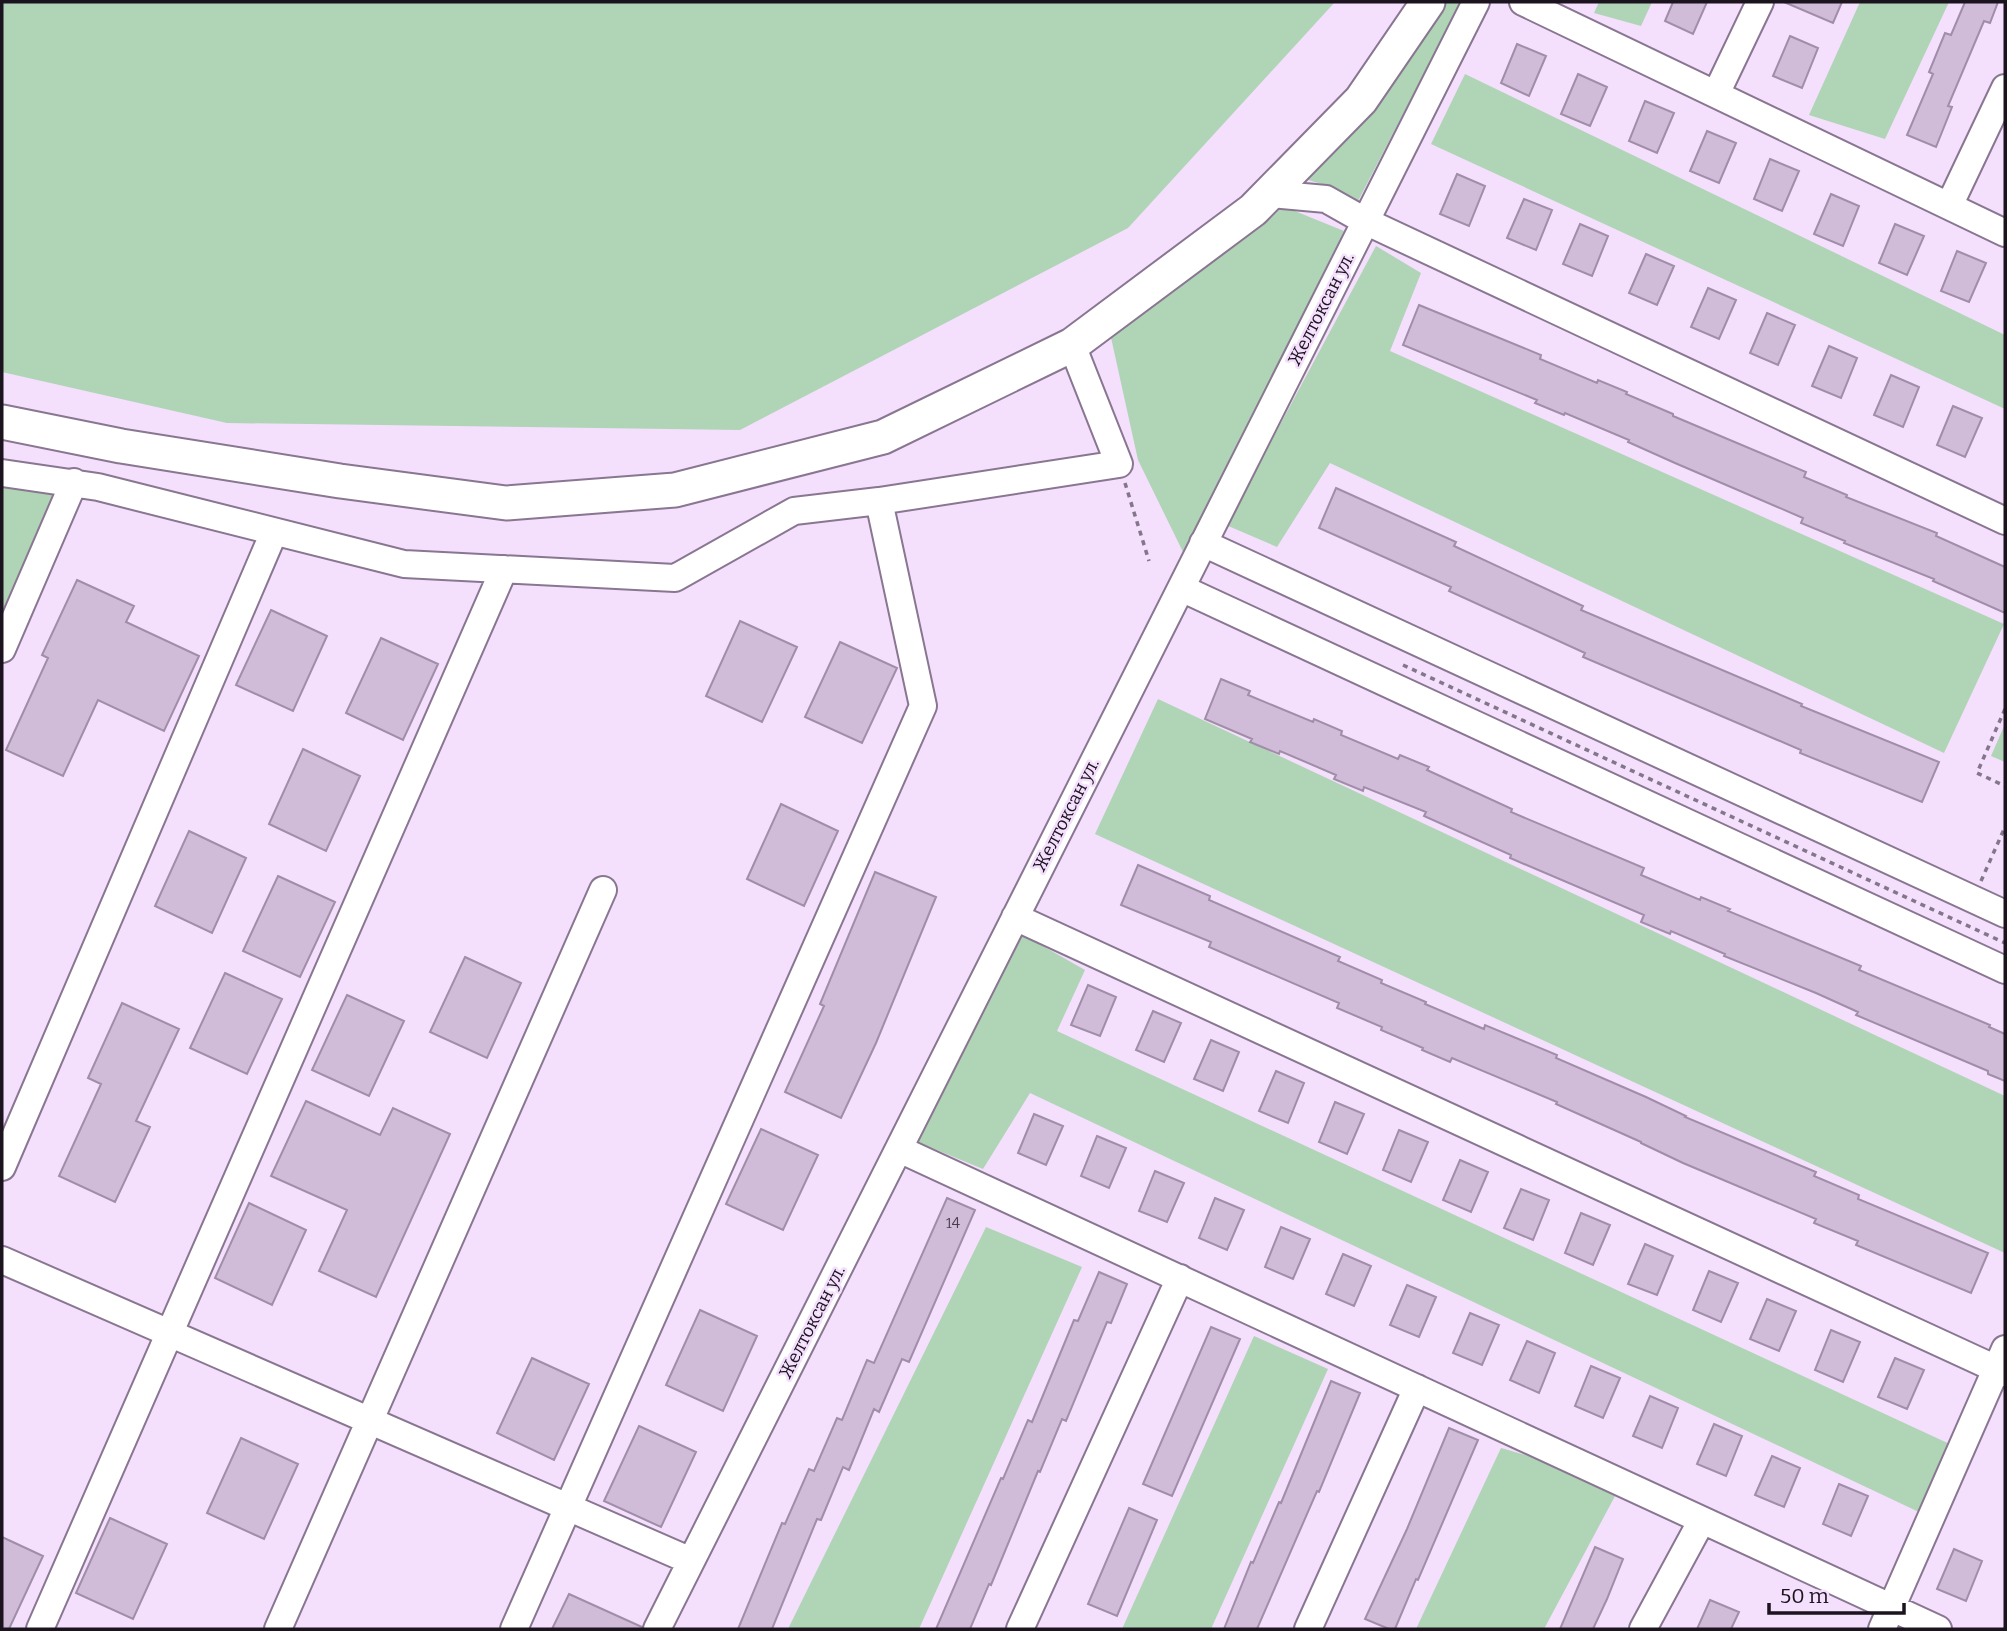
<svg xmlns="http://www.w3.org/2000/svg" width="2007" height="1631" font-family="Bitter,serif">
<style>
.green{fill:#b0d4b6}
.building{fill:#d0bbd8;stroke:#a08da8;stroke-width:2}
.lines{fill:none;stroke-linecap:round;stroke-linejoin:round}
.minor-casing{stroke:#897691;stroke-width:30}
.major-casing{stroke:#897691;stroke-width:37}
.path{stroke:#84768a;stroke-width:3.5;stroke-dasharray:5 5;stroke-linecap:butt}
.minor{stroke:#fff;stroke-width:26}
.major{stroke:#fff;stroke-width:33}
.labels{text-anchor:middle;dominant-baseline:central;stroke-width:5;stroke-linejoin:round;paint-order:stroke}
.number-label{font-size:14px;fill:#483d4c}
.street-label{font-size:18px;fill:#1b131e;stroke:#f4dffd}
</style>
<rect width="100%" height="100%" fill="#f4dffd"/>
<path class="green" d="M 2,2 L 1335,2 L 1128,228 L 740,430 L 227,423 L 2,372 Z
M 1440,2 L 1461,2 L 1357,203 L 1331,187 L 1302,178 Z
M 1599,2 L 1652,2 L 1641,26 L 1594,13 Z
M 1860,2 L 1949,2 L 1885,139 L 1809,115 Z
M 1465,74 L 2005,335 L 2005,409 L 1431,144 Z
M 1280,205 L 1344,231 L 1184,554 L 1138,460 L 1110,333 Z
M 1376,246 L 1421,273 L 1390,351 L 2004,624 L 1944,753 L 1330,463 L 1277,547 L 1226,525 Z
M 2,482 L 58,488 L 2,617 Z
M 1158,699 L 2005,1096 L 2005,1253 L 1095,834 Z
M 2005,724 L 2005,762 L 1991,756 Z
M 1018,932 L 1085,970 L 1057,1031 L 1954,1446 L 1921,1513 L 1030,1093 L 983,1169 L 915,1141 Z
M 986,1227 L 1082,1267 L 919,1629 L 788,1629 Z
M 1254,1336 L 1328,1369 L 1211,1629 L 1122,1629 Z
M 1501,1448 L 1622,1483 L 1544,1629 L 1416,1629 Z"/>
<path class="building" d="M 1673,2 L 1707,2 L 1693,34 L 1665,21 Z
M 1784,2 L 1842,2 L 1833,23 Z
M 1965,2 L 1998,2 L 1990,23 L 1984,21 L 1948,106 L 1952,107 L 1936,147 L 1907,135 L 1933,74 L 1929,72 L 1945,33 L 1951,35 Z
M 1790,36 L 1818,48 L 1802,88 L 1773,76 Z
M 1517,44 L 1546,56 L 1529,96 L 1501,83 Z
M 1578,74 L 1607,87 L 1590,126 L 1561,114 Z
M 1645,101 L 1674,113 L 1657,153 L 1629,141 Z
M 1707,131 L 1736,143 L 1719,183 L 1690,171 Z
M 1770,159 L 1799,171 L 1782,211 L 1754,199 Z
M 1457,174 L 1485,186 L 1469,226 L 1440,214 Z
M 1831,194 L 1859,206 L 1843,246 L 1814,234 Z
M 1524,199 L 1552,210 L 1536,250 L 1507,238 Z
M 1580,224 L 1608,236 L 1592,276 L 1563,264 Z
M 1895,224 L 1924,236 L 1907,275 L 1879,263 Z
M 1957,251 L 1986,263 L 1969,302 L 1941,291 Z
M 1646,254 L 1674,266 L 1657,305 L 1629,293 Z
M 1708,288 L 1736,300 L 1719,339 L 1691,327 Z
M 1419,305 L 1541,355 L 1540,359 L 1597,383 L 1598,380 L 1627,392 L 1626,394 L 1673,414 L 1673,416 L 1806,472 L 1804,477 L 1847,495 L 1846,497 L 1937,533 L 1936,536 L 2005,567 L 2005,613 L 1933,581 L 1934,579 L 1844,543 L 1845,541 L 1801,523 L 1803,518 L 1675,463 L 1628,442 L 1629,440 L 1565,413 L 1564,415 L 1535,403 L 1537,400 L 1403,345 Z
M 1767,313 L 1795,325 L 1778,365 L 1750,353 Z
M 1829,346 L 1857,358 L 1841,398 L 1812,386 Z
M 1891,375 L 1919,387 L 1903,427 L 1874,415 Z
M 1953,406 L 1982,418 L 1965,457 L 1937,445 Z
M 1336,488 L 1456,542 L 1454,546 L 1583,606 L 1581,610 L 1802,704 L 1801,706 L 1939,762 L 1922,802 L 1800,753 L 1801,750 L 1583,657 L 1585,653 L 1449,591 L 1451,587 L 1319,528 Z
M 77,580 L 134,606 L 126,622 L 199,656 L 164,731 L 98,700 L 63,776 L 6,750 L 48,658 L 42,655 Z
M 271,610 L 327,636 L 293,711 L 236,685 Z
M 740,621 L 797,647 L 762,722 L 706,696 Z
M 381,638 L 438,664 L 403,740 L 346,713 Z
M 840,642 L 897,668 L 862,743 L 805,717 Z
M 1221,679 L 1250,691 L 1248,695 L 1313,722 L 1314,719 L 1342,731 L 1341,735 L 1398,759 L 1400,755 L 1429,767 L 1427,770 L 1512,809 L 1511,812 L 1644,868 L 1641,875 L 1700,900 L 1701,897 L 1730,909 L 1728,911 L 1861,966 L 1859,970 L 1990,1025 L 1989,1027 L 2005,1034 L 2005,1081 L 1988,1074 L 1988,1071 L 1856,1015 L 1858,1012 L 1816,993 L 1724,956 L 1725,954 L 1671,931 L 1670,934 L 1641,922 L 1644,915 L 1510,858 L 1511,855 L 1424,816 L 1426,812 L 1364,787 L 1363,791 L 1334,779 L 1336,775 L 1280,751 L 1279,754 L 1250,742 L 1252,739 L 1205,719 Z
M 303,749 L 360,776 L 326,851 L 269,824 Z
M 781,804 L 838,831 L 804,906 L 747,879 Z
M 189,831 L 246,858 L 212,933 L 155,906 Z
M 1138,865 L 1210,896 L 1209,900 L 1340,957 L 1338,961 L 1382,980 L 1381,983 L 1426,1002 L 1425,1004 L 1484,1029 L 1485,1025 L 1557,1055 L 1556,1058 L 1646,1097 L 1686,1116 L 1685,1117 L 1816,1172 L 1814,1176 L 1859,1195 L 1858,1199 L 1988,1253 L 1971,1293 L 1856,1245 L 1858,1241 L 1814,1223 L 1816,1219 L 1683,1163 L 1641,1143 L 1641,1142 L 1556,1104 L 1557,1102 L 1452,1058 L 1450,1062 L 1422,1050 L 1423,1048 L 1381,1030 L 1382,1027 L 1337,1008 L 1339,1003 L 1209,947 L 1211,942 L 1121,905 Z
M 875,872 L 936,897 L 876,1043 L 841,1118 L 785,1092 L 824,1006 L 820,1004 Z
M 278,876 L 335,902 L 300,977 L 243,951 Z
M 465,957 L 521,983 L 487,1058 L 430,1032 Z
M 225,973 L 282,999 L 247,1074 L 190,1048 Z
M 1088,985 L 1116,997 L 1100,1036 L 1071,1025 Z
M 347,995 L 404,1021 L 369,1096 L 312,1070 Z
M 122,1003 L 179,1029 L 136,1121 L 150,1127 L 115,1202 L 59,1176 L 101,1084 L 88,1078 Z
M 1153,1011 L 1181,1023 L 1164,1062 L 1136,1050 Z
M 1211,1040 L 1239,1052 L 1223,1091 L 1194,1079 Z
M 1276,1071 L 1304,1083 L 1288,1123 L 1259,1111 Z
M 306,1101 L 380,1135 L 393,1108 L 450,1134 L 376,1297 L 319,1271 L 347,1210 L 271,1176 Z
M 1335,1102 L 1364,1114 L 1347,1154 L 1319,1142 Z
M 1034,1114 L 1063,1126 L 1046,1165 L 1018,1153 Z
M 761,1129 L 818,1155 L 783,1230 L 726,1204 Z
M 1399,1130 L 1428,1142 L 1411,1182 L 1383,1170 Z
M 1097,1136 L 1126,1148 L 1109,1188 L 1081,1176 Z
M 1460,1160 L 1488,1172 L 1471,1212 L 1443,1200 Z
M 1155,1171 L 1184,1183 L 1167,1222 L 1139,1211 Z
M 1521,1189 L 1549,1200 L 1533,1240 L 1504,1228 Z
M 947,1198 L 975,1210 L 909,1362 L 902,1359 L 879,1412 L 874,1409 L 849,1470 L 843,1467 L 821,1520 L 817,1519 L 772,1629 L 738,1629 L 782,1523 L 785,1524 L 809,1469 L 814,1471 L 837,1418 L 842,1420 L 867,1360 L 874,1363 Z
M 1215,1198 L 1244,1210 L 1227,1250 L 1199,1238 Z
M 249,1203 L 306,1230 L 272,1305 L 215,1278 Z
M 1581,1213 L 1610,1225 L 1593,1265 L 1565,1253 Z
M 1281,1227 L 1310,1239 L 1293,1279 L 1265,1267 Z
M 1645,1244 L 1673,1256 L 1657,1295 L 1628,1284 Z
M 1343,1254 L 1371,1266 L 1354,1306 L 1326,1294 Z
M 1709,1271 L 1738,1283 L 1721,1322 L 1693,1310 Z
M 1099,1272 L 1127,1284 L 1111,1323 L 1107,1322 L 1066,1421 L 1062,1419 L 1040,1472 L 1038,1471 L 991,1585 L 989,1584 L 970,1629 L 936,1629 L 1001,1478 L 1003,1479 L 1028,1420 L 1032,1422 L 1074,1320 L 1078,1321 Z
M 1407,1285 L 1436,1297 L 1419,1337 L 1390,1325 Z
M 1767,1299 L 1796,1311 L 1779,1351 L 1750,1339 Z
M 700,1310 L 757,1336 L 723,1411 L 666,1385 Z
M 1470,1313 L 1499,1325 L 1482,1365 L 1453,1353 Z
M 1211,1327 L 1240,1339 L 1172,1496 L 1143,1484 Z
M 1831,1330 L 1860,1342 L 1843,1382 L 1815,1370 Z
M 1527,1341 L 1555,1353 L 1539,1393 L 1510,1380 Z
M 532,1358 L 589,1384 L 554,1460 L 497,1433 Z
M 1895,1358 L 1924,1370 L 1907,1409 L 1878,1397 Z
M 1591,1366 L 1620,1378 L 1603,1418 L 1575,1406 Z
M 1331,1381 L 1360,1393 L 1319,1492 L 1317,1491 L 1257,1629 L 1224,1629 L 1251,1562 L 1253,1563 L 1279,1502 L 1281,1503 Z
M 1650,1396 L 1678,1408 L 1662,1448 L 1633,1436 Z
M 1714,1424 L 1742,1436 L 1726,1476 L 1697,1464 Z
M 639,1426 L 696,1452 L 661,1527 L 604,1501 Z
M 1449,1428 L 1478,1440 L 1418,1580 L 1416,1579 L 1395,1629 L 1389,1629 L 1365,1619 L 1407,1529 Z
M 241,1438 L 298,1464 L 264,1539 L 207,1513 Z
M 1772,1456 L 1800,1468 L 1784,1507 L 1755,1495 Z
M 1839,1484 L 1868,1496 L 1851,1536 L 1823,1524 Z
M 1129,1508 L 1157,1520 L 1117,1616 L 1088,1604 Z
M 110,1518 L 167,1544 L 133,1619 L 76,1593 Z
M 2,1537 L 43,1556 L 9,1629 L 2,1629 Z
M 1595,1547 L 1623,1559 L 1607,1599 L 1593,1629 L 1560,1629 Z
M 1954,1549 L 1982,1561 L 1966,1601 L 1937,1589 Z
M 569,1594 L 642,1627 L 641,1629 L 552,1629 Z
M 1710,1600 L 1739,1612 L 1731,1629 L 1697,1629 Z"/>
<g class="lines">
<g class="minor-casing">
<path id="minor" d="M 1523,2 L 2005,233
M 1716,94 L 1760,2
M 1270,194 L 1326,199 L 1365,221 L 2005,521
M 1949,206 L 2005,88
M 2,473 L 98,487 L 404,564 L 675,578 L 794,511 L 879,501 L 1119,464 L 1072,345
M 1203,543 L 2005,914
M 1181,588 L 2005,970
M 2,649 L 74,482
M 1015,917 L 2005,1373
M 899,1149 L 1938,1629
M 2,1167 L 274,532
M 2,1260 L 691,1561
M 40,1629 L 504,569
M 278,1629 L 603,890
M 514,1629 L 923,706 L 879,501
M 657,1629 L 1476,2
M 1020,1629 L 1180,1278
M 1308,1629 L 1417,1388
M 1643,1629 L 1702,1520
M 1882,1629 L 2005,1349"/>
</g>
<g class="major-casing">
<path id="major" d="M 2,422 L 121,446 L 340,481 L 506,503 L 675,490 L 883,437 L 1072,345 L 1253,210 L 1361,100 L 1428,2"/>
</g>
<path class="path" d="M 1125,483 L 1149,561
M 1403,665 L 2005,943
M 2005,709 L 1977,773 L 2005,786
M 1981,881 L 2005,827"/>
<use href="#minor" class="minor"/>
<use href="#major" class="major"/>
</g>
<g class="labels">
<g class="number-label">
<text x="953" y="1223">14</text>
</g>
<g class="street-label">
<text transform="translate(1321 309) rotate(-63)">Желтоксан ул.</text>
<text transform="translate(1066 815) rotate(-63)">Желтоксан ул.</text>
<text transform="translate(812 1322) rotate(-63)">Желтоксан ул.</text>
</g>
</g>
<rect width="2007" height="1631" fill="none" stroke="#1b131e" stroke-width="7"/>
<path d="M1769 1603v10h135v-10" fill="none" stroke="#1b131e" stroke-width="3.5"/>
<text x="1780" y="1603" font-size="21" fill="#1b131e" stroke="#f4dffd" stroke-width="5" paint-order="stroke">50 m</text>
</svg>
